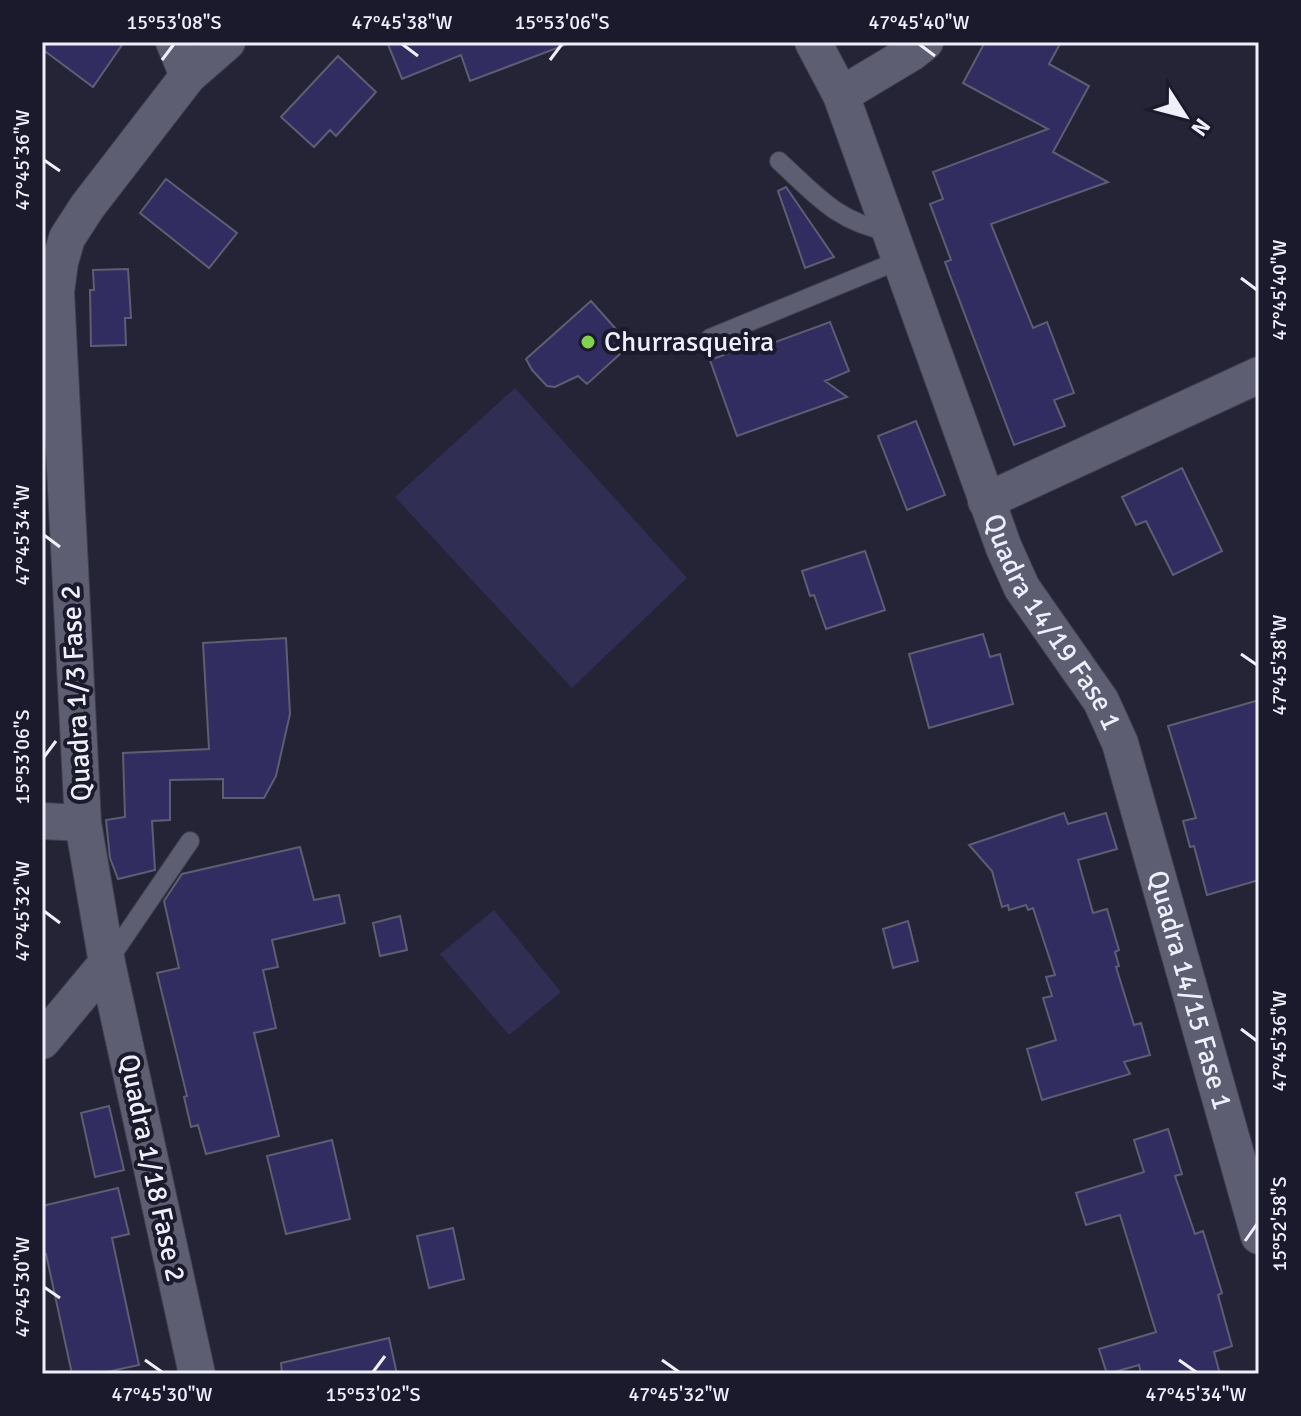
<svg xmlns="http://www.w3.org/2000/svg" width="1301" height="1416" font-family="Signika,sans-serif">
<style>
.pitch{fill:#302e53}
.building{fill:#322d60;stroke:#5d5e73;stroke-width:2}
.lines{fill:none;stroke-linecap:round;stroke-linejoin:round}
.service-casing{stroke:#403f4e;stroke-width:20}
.minor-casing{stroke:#403f4e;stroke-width:38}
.service{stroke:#5e5e73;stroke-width:18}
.minor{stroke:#5e5e73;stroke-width:36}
.ticks{fill:none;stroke:#efeffc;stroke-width:3}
.poi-dot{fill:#83d04e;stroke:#1b1a2c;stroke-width:3}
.labels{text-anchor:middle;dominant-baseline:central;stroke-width:8;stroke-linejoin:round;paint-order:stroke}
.poi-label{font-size:28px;fill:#efeffc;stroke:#1b1a2c;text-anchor:start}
.street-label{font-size:28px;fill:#efeffc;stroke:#1b1a2c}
.neatline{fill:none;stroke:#efeffc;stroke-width:3}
.ticks-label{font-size:20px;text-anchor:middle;fill:#efeffc}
</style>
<rect width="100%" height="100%" fill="#242436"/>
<path class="pitch" d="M 515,388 L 687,578 L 572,688 L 395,497 Z
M 494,910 L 561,992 L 509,1035 L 440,954 Z"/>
<path class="building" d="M 42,42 L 124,42 L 93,87 L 42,49 Z
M 387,42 L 564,42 L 565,45 L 470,81 L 461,55 L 402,79 Z
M 985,42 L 1061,42 L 1049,64 L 1089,86 L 1053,152 L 1108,182 L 991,224 L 1033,328 L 1047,322 L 1074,393 L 1054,400 L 1065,426 L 1014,445 L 945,262 L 951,260 L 930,204 L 943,199 L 933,172 L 1048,129 L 963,83 Z
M 338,56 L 376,92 L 336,136 L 330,130 L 314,147 L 281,117 Z
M 166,179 L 237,233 L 209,268 L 140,213 Z
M 786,187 L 834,257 L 805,268 L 778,191 Z
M 128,269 L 131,318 L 125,318 L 126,345 L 91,346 L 90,290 L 94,290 L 93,270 Z
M 591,301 L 630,345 L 587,384 L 578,376 L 555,387 L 547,386 L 532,370 L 526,359 Z
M 830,322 L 849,371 L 825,381 L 847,397 L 737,436 L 710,360 L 767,339 L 773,343 Z
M 916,421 L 945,495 L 907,510 L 878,436 Z
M 1182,468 L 1222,551 L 1173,575 L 1146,521 L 1136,525 L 1122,497 Z
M 865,551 L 885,610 L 826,629 L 814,595 L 810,596 L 802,571 Z
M 983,634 L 990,657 L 1000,654 L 1013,704 L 929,728 L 909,654 Z
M 286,638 L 290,714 L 276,776 L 264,798 L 223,798 L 223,779 L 170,780 L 170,820 L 152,821 L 155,870 L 118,879 L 110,858 L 106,820 L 125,817 L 123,753 L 209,749 L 203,643 Z
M 1259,700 L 1259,880 L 1207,895 L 1194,846 L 1190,847 L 1183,821 L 1196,818 L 1168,726 Z
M 1064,813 L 1068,824 L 1106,813 L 1117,849 L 1078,860 L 1093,913 L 1107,909 L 1119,950 L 1115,952 L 1119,966 L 1116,967 L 1134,1025 L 1141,1023 L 1150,1055 L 1124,1062 L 1130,1074 L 1042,1100 L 1027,1049 L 1056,1040 L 1043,998 L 1052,996 L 1046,977 L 1055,975 L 1033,908 L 1028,910 L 1026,905 L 1009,910 L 1008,905 L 1002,907 L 992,871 L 969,845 Z
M 300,847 L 314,900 L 339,895 L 345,923 L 272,940 L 278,967 L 263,970 L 276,1028 L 254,1033 L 279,1136 L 206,1154 L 198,1125 L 191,1127 L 184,1097 L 187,1096 L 157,973 L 179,968 L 164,901 L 182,874 Z
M 400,916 L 407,950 L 380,956 L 373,923 Z
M 908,921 L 918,961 L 893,968 L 883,929 Z
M 109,1106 L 124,1170 L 95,1177 L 81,1113 Z
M 1168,1129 L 1182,1174 L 1175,1176 L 1195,1234 L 1203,1231 L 1222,1293 L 1218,1295 L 1232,1346 L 1214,1352 L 1220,1374 L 1141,1374 L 1139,1365 L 1107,1374 L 1099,1349 L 1156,1332 L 1120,1215 L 1086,1225 L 1076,1193 L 1144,1172 L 1134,1140 Z
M 332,1140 L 350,1219 L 286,1234 L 267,1156 Z
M 118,1188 L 129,1234 L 112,1238 L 139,1365 L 97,1374 L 72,1374 L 46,1254 L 42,1255 L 42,1206 Z
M 453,1228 L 464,1279 L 429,1288 L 417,1236 Z
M 389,1338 L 397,1374 L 282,1374 L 281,1363 Z"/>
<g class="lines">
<g class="service-casing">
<path id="service" d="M 779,161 C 817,196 837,222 890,232
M 710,338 L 900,260
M 108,961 L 190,841"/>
</g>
<g class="minor-casing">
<g id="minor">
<path d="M 174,42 L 188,76"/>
<path id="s1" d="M 813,42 L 841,95 L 1004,548 L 1022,588 L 1101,701 L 1120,743 L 1259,1236"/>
<path d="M 841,95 L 911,53 L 925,42"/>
<path d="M 986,501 L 1259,375"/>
<path d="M 42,821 L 83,823"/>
<path d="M 42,1041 L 107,963"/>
<path d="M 197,1374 L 107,963 L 83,823 L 56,292 L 60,262 L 67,238 L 87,207 L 188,76 L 227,42"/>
</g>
</g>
<use href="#service" class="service"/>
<use href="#minor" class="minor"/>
</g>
<path class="ticks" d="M 402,44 L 418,56M 919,44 L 935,56M 162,60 L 174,44M 550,60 L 562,44M 44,160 L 60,171M 1241,278 L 1257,290M 44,535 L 60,547M 1241,654 L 1257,665M 44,757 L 56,741M 44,911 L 60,923M 1241,1029 L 1257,1041M 1245,1241 L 1257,1224M 44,1287 L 60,1298M 145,1360 L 162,1372M 662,1360 L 679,1372M 1179,1360 L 1196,1372M 373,1372 L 385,1356"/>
<circle class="poi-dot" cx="588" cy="342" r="8"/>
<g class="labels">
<g class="poi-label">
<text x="604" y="342">Churrasqueira</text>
</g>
<g class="street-label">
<text stroke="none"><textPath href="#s1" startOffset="630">Quadra 14/19 Fase 1</textPath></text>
<text transform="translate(76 693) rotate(-93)">Quadra 1/3 Fase 2</text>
<text stroke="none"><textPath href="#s1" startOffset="1026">Quadra 14/15 Fase 1</textPath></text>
<text transform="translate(152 1168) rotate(78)">Quadra 1/18 Fase 2</text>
</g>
</g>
<rect width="1301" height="1416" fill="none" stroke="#1b1a2c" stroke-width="88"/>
<g transform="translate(1185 116) rotate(126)" stroke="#1b1a2c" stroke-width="6" paint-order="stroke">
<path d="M0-6L14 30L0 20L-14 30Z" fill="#efeffc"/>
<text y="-12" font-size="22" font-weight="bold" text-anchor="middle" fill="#efeffc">N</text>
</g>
<rect x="44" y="44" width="1213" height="1328" class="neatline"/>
<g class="ticks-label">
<text x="174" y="29">15°53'08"S</text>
<text x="402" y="29">47°45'38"W</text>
<text x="562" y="29">15°53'06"S</text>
<text x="919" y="29">47°45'40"W</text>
<text transform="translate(22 160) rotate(-90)" y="7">47°45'36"W</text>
<text transform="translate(1279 290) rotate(-90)" y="7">47°45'40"W</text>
<text transform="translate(22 535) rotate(-90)" y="7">47°45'34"W</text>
<text transform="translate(1279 665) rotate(-90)" y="7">47°45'38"W</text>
<text transform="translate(22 757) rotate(-90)" y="7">15°53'06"S</text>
<text transform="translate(22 911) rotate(-90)" y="7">47°45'32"W</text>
<text transform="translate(1279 1041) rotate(-90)" y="7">47°45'36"W</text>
<text transform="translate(1279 1224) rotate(-90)" y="7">15°52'58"S</text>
<text transform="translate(22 1287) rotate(-90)" y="7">47°45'30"W</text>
<text x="162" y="1401">47°45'30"W</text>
<text x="373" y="1401">15°53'02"S</text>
<text x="679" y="1401">47°45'32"W</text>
<text x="1196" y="1401">47°45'34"W</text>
</g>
</svg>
